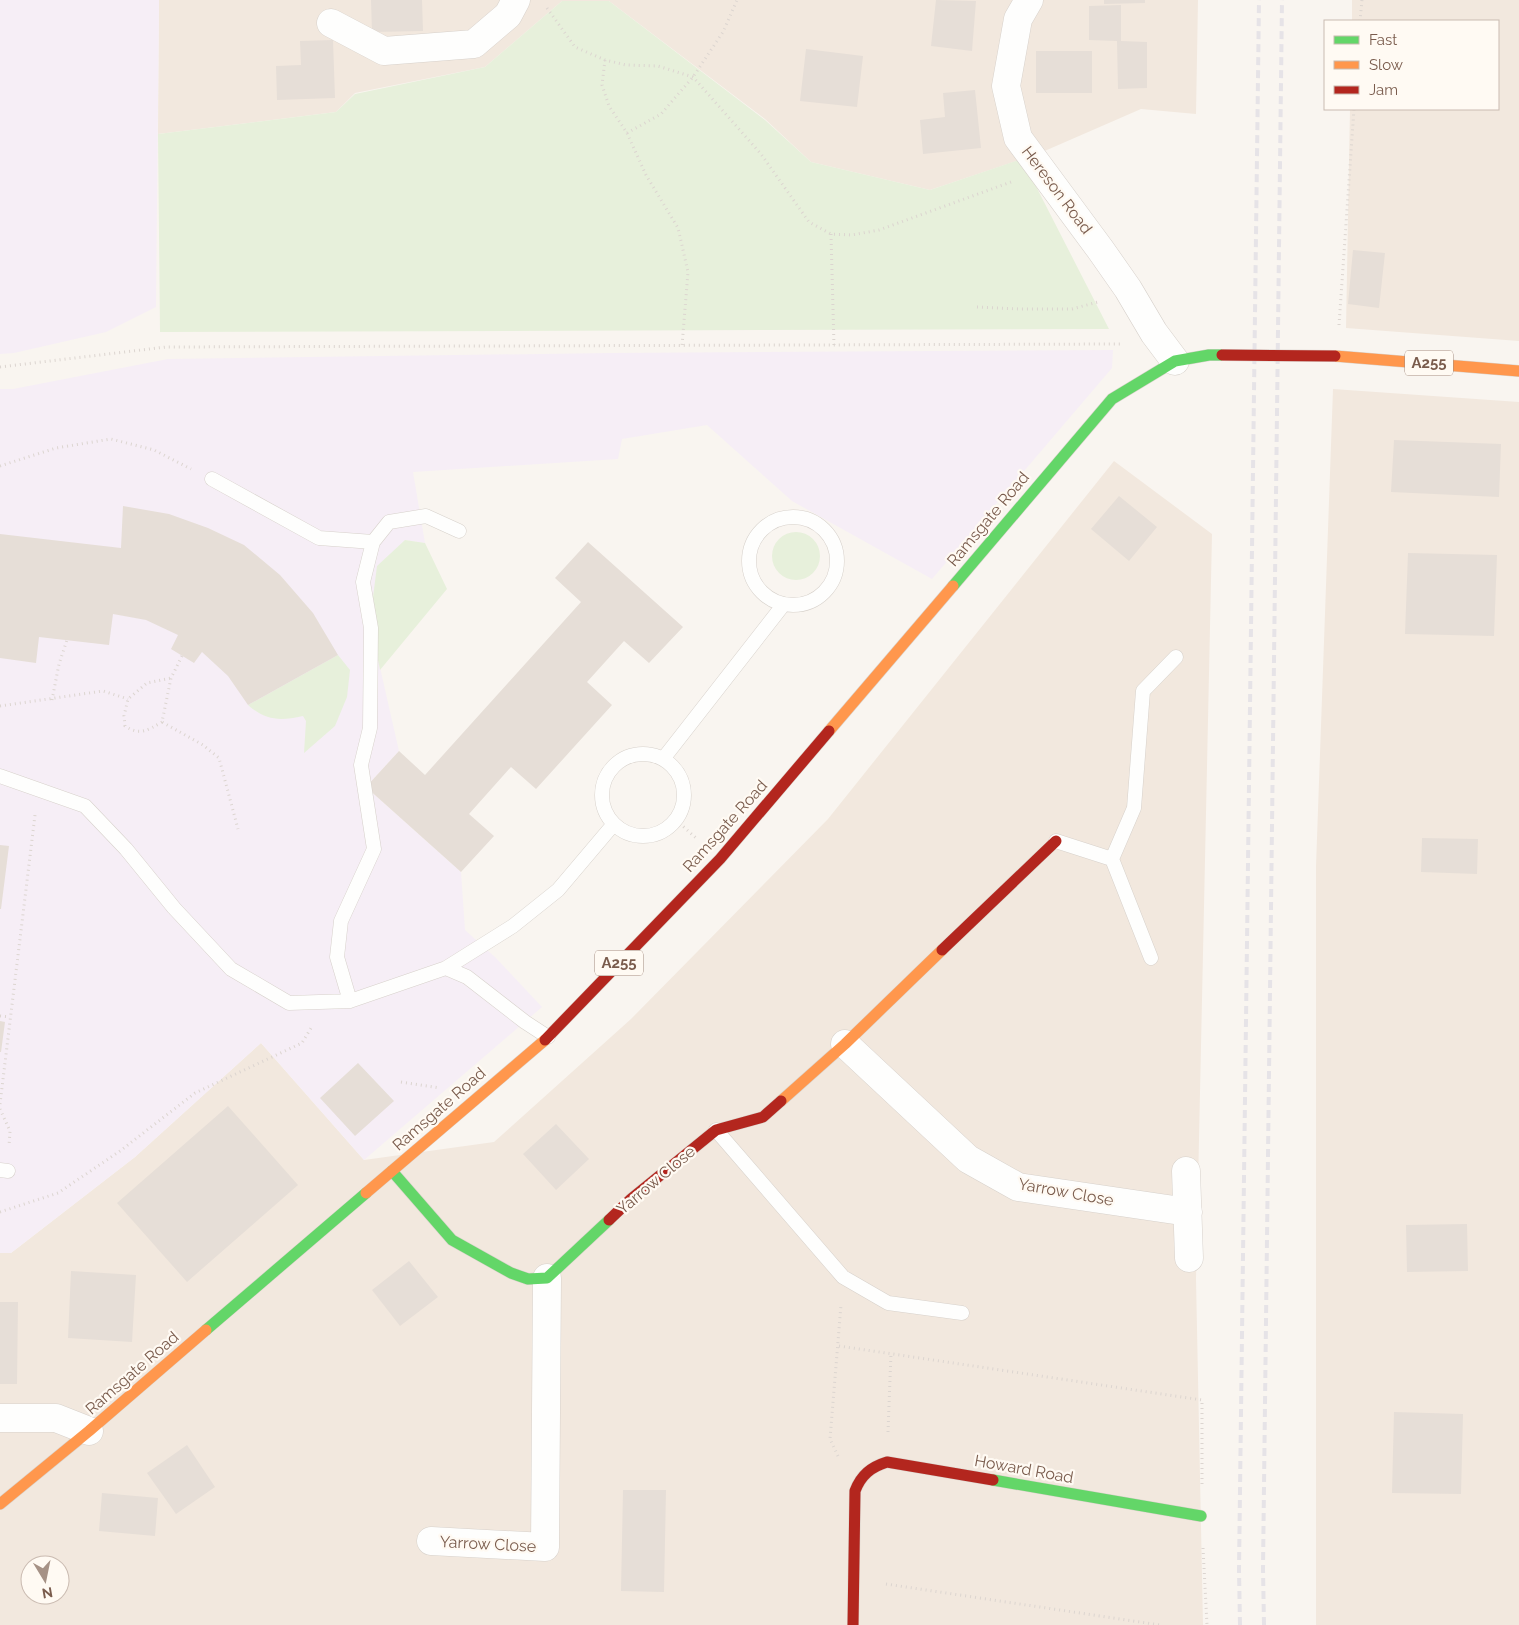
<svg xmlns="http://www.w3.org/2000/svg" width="1519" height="1625" font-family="Raleway,sans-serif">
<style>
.residential{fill:#f2e8de;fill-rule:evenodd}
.education{fill:#f6eef6}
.green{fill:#e7f0db}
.building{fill:#e6ded7}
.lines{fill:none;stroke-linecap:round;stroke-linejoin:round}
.lane-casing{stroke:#d7d1cb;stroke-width:15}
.street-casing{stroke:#d7d1cb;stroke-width:29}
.fast-casing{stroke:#d9d2cb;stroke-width:12}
.slow-casing{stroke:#d9d2cb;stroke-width:12}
.jam-casing{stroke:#d9d2cb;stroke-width:12}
.path{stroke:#dcd5d0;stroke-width:3;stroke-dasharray:1 4;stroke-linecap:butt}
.lane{stroke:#fefefd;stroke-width:14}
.street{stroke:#fefefd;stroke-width:28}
.fast{stroke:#63d668;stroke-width:11}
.slow{stroke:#ff974d;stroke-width:11}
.jam{stroke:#b3261e;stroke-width:11}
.rail{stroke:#e6e3e7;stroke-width:4;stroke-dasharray:8 5;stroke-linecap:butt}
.jam-bridge-casing{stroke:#dad1cc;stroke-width:12;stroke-linecap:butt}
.jam-bridge{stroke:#b3261e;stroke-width:11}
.labels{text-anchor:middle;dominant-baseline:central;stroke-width:4.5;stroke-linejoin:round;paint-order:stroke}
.shield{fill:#fffaf3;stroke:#a28b7f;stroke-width:1}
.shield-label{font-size:15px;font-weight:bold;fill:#7a5c4d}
.street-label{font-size:16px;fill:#7a5c4d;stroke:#fffaf3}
</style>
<rect width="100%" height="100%" fill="#f9f5f0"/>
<path class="residential" d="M 159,0 L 1198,0 L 1196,114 L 1141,109 L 1040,153 L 930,190 L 811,162 L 765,119 L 609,1 L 562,1 L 485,67 L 355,93 L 336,112 L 158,134 Z
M 1352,0 L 1519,0 L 1519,341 L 1346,328 L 1350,109 L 1498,109 L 1498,21 L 1352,21 Z
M 1333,389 L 1519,402 L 1519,1625 L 1316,1625 L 1316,866 Z
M 1114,461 L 1212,534 L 1196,1279 L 1203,1625 L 0,1625 L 0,1253 L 11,1253 L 135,1157 L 261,1043 L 364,1160 L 494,1142 L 631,1019 L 828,819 ZM 30,1565 L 60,1565 L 60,1595 L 30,1595 Z"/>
<path class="education" d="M 0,0 L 159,0 L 156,307 L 106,332 L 14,353 L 0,354 Z
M 1113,350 L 1112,368 L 932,579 L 792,501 L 707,425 L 622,439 L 618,459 L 413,472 L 425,543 L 405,540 L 376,650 L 399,751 L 366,787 L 461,872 L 465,930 L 496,958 L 542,1007 L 364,1160 L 261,1043 L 135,1157 L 11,1253 L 0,1253 L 0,389 L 13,389 L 168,359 L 610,353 Z"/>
<path class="green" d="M 562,1 L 609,1 L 765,120 L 811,162 L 930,190 L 1022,159 L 1109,329 L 160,332 L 158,134 L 336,112 L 355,94 L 485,67 Z
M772 556a24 24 0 1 1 48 0a24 24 0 1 1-48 0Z
M 405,540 L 425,543 L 447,589 L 380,670 L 376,650 L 377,625 L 373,597 L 377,566 Z
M 338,655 L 350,670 L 347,697 L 335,726 L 304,753 L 306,721 L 303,716 C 280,721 266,721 248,705 Z"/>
<path class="building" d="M 371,0 L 422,0 L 423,31 L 372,32 Z
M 936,0 L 976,1 L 972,51 L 931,46 Z
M 1104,0 L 1145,0 L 1145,3 L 1104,4 Z
M 1121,5 L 1121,41 L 1147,42 L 1147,88 L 1118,89 L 1117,41 L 1089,40 L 1089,6 Z
M 333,40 L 335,98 L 277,100 L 276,66 L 301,65 L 300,41 Z
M 806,49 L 863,56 L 857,107 L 800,101 Z
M 1036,51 L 1092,51 L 1092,93 L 1036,93 Z
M 975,90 L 981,148 L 923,154 L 920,120 L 945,117 L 943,93 Z
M 1353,250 L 1385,253 L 1379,308 L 1348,304 Z
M 1394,440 L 1501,444 L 1499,497 L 1391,492 Z
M 1119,496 L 1157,527 L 1129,561 L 1091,529 Z
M 123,506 L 169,514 L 208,528 L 244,545 L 280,575 L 313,613 L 338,655 L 248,705 L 228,676 L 202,652 L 194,663 L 171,649 L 178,635 L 146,620 L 113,614 L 109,645 L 39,637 L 36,663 L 0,658 L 0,534 L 121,548 Z
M 588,542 L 683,627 L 649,663 L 624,641 L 587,682 L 612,705 L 536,789 L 511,767 L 469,814 L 494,836 L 461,872 L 366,787 L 399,751 L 425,775 L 581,602 L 555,578 Z
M 1408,553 L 1497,555 L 1494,636 L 1405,634 Z
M 1422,838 L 1478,839 L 1477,874 L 1421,872 Z
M 0,845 L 9,846 L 1,909 L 0,909 Z
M 0,1021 L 5,1022 L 1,1052 L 0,1052 Z
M 358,1063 L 394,1101 L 355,1136 L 320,1098 Z
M 228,1106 L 298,1185 L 187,1282 L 117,1203 Z
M 556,1124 L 589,1159 L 556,1190 L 523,1154 Z
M 1467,1224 L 1468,1271 L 1407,1272 L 1406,1225 Z
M 409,1261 L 438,1297 L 400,1326 L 372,1290 Z
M 71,1271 L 136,1275 L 132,1342 L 68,1338 Z
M 0,1302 L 18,1302 L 17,1384 L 0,1384 Z
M 1394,1412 L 1463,1414 L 1461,1494 L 1392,1493 Z
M 187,1445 L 215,1487 L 176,1514 L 147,1473 Z
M 623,1490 L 666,1490 L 664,1592 L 621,1591 Z
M 102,1493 L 158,1498 L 155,1536 L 99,1531 Z"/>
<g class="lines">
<g class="lane-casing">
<path id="lane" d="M 212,479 L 319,538 L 373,542
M749 561a44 44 0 1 1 88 0a44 44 0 1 1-88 0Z
M602 795a41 41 0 1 1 82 0a41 41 0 1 1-82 0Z
M 663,759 L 784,604
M 0,776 L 85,806 L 126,849 L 174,908 L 231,969 L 289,1003 L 350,1001 L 446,968 L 513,926 L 558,890 L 613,825
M 1056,841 L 1112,859
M 1151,958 L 1112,859 L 1134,808 L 1143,691 L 1176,657
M 446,968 L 467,977 L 525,1022 L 548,1037
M 350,1001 L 337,957 L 341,921 L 374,849 L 361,765 L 370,728 L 371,628 L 363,582 L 373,542 L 389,522 L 426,516 L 459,531
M 716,1130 L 843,1277 L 888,1303 L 962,1313
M 0,1170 L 8,1171"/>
</g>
<g class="street-casing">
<path id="street" d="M 1029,0 L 1018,19 L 1006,86 L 1018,138 L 1100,249 L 1128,289 L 1154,333 L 1175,361
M 331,23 L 384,51 L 474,44 L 508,15 L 516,0
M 845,1044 L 968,1159 L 1018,1187 L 1188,1212
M 1186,1171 L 1189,1258
M 0,1418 L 56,1418 L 89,1431
M 431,1541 L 545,1547 L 547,1278"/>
</g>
<g class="fast-casing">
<path id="fast" d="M 953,586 L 1112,399 L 1175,361 L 1209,355 L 1222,355
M 392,1171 L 452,1240 L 511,1273 L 528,1279 L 547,1278 L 609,1220
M 206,1330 L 366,1193
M 993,1480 L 1201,1516"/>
</g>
<g class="slow-casing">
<path id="slow" d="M 1335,356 L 1519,371
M 829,731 L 953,586
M 781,1101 L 845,1044 L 942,950
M 366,1193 L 545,1040
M 0,1504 L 89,1431 L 206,1330"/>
</g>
<g class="jam-casing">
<path id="jam" d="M 942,950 L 1056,841
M 545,1040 L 720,859 L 829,731
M 609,1220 L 631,1199 L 716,1130 L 763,1117 L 781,1101
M 853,1625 L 855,1491 C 861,1475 871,1467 887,1462 L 993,1480"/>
</g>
<path class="path" d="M 547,8 L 575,47 L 605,60 L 626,65 L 658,66 L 693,77 L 761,154 L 809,222 L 831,234 L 852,235 L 879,230 L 1011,182
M 1360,21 L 1362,0
M 605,60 L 602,85 L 609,106 L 627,133 L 646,175 L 678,228 L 688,272 L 682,346
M 627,133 L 661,114 L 693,77 L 723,32 L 737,0
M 831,234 L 834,346
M 977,307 L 1020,309 L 1072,309 L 1098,302
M 1339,325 L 1354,109
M 0,367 L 166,347 L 1123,344
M 0,466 L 56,448 L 111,439 L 154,450 L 191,469
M 182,656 L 171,678 L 162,722 L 203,745 L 219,758 L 238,829
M 52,700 L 59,664 L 67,640
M 0,706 L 103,691 L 128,699
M 162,722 C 148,730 140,736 125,726 L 124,716 L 128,699 L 147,683 L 171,678
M 676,820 L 696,838
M 0,1016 L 10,1017
M 401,1082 L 440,1088
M 0,1104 L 35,815
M 0,1109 L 10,1131 L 9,1146
M 0,1212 L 58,1193 L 120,1151 L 195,1093 L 302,1043 L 311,1028
M 839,1346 L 1202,1400 L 1202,1485
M 888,1432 L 891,1353
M 838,1456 L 830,1439 L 841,1305
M 1203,1548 L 1207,1625
M 886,1584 L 1160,1625"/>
<use href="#lane" class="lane"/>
<use href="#street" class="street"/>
<use href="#fast" class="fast"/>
<use href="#slow" class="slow"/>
<use href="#jam" class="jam"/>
<path class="rail" d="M 1240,1625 L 1239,1570 L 1259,0
M 1264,1625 L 1263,1569 L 1282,0"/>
<g class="jam-bridge-casing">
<path id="jam-bridge" d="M 1222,355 L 1335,356"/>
</g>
<use href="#jam-bridge" class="jam-bridge"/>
</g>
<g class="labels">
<g class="shield">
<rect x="1405" y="350.5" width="48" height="25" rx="4"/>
<rect x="595" y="950.5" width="48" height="25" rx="4"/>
</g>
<g class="shield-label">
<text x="1429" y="363">A255</text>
<text x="619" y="963">A255</text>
</g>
<g class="street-label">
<text transform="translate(1057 190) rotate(53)">Hereson Road</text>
<text transform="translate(988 519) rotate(-50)">Ramsgate Road</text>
<text transform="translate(725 826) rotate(-48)">Ramsgate Road</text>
<text transform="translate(439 1109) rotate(-41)">Ramsgate Road</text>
<text transform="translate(656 1180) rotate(-40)">Yarrow Close</text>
<text transform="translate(1066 1192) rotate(10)">Yarrow Close</text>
<text transform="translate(132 1373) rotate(-41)">Ramsgate Road</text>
<text transform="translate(1024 1469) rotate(10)">Howard Road</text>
<text transform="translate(488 1544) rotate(3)">Yarrow Close</text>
</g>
</g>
<rect x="1324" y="20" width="175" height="90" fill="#fffaf3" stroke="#cabbb1"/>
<rect x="1334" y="36" width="25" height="8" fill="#63d668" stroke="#cabbb1"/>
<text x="1369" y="45" font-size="15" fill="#7a5c4d">Fast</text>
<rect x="1334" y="61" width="25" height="8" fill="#ff974d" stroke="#cabbb1"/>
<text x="1369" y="70" font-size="15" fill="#7a5c4d">Slow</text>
<rect x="1334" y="86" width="25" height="8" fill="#b3261e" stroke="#cabbb1"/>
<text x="1369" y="95" font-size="15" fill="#7a5c4d">Jam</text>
<g transform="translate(45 1580) rotate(170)"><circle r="24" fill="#fffaf3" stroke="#cabbb1"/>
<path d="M0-4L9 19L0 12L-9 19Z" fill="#a69286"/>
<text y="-8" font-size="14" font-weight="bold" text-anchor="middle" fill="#7a5c4d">N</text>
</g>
</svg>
